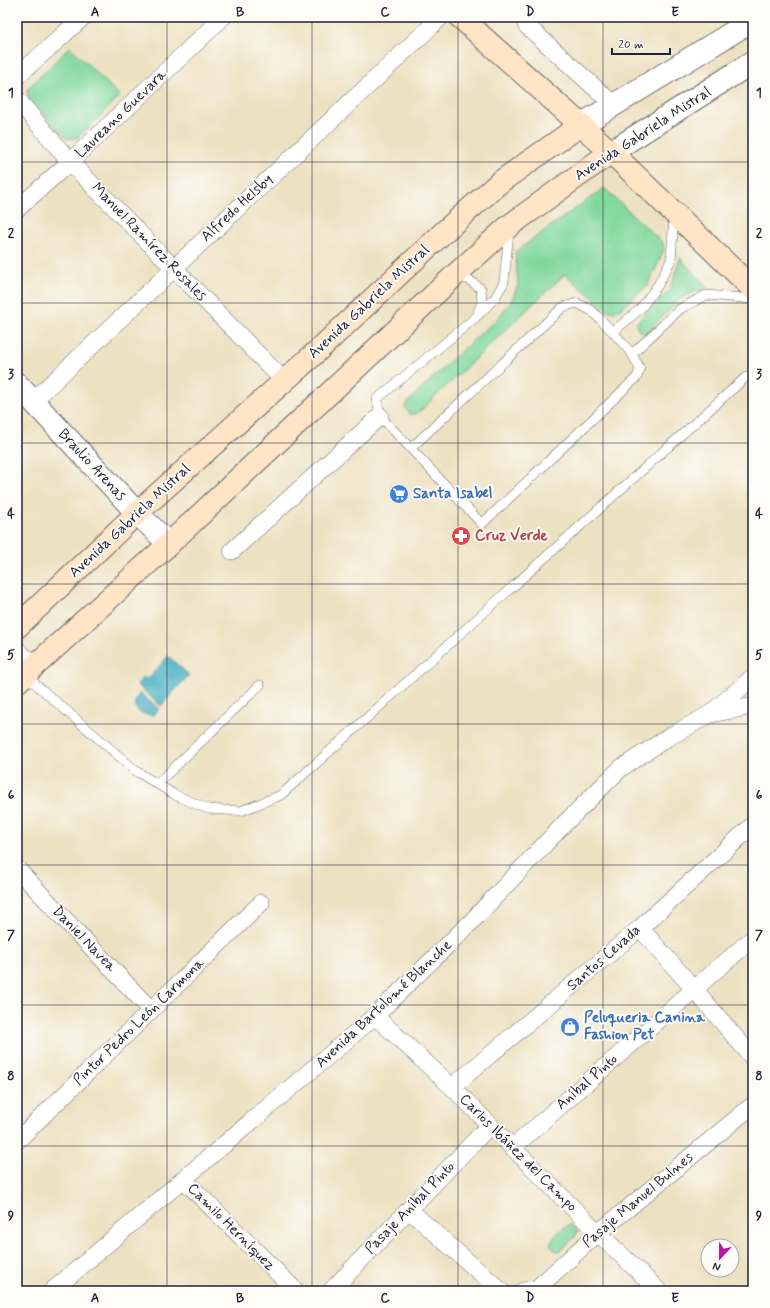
<svg xmlns="http://www.w3.org/2000/svg" width="770" height="1308" font-family="Mynerve,sans-serif">
<style>
.green{fill:#81d89c;stroke:#527d6c}
.water{fill:#45afc3;stroke:#34687f}
.lines{fill:none;stroke-linecap:round;stroke-linejoin:round}
.service-casing{stroke:#69656a;stroke-width:10}
.minor-casing{stroke:#69656a;stroke-width:18}
.tertiary-casing{stroke:#69656a;stroke-width:24}
.secondary-casing{stroke:#69656a;stroke-width:24}
.service{stroke:#fff;stroke-width:9}
.minor{stroke:#fff;stroke-width:17}
.tertiary{stroke:#fff;stroke-width:22}
.secondary{stroke:#ffe4c6;stroke-width:22}
.grid{fill:none;stroke:#22223b;stroke-width:1;stroke-opacity:0.55}
.labels{text-anchor:middle;dominant-baseline:central;stroke-width:4;stroke-linejoin:round;paint-order:stroke}
.street-label{font-size:15px;fill:#22223b;stroke:#fdfcf7}
.shop-label{font-size:15px;font-weight:bold;fill:#366cbe;stroke:#fdfcf7;text-anchor:start}
.health-label{font-size:15px;font-weight:bold;fill:#be3a42;stroke:#fdfcf7;text-anchor:start}
.neatline{fill:none;stroke:#22223b;stroke-width:1.5}
.grid-label{font-size:13px;text-anchor:middle;font-weight:bold;fill:#22223b}
</style>
<rect width="100%" height="100%" fill="#fdfcf7"/>
<filter id="ink" filterUnits="userSpaceOnUse"><feTurbulence type="fractalNoise" baseFrequency=".025" numOctaves="2"/><feDisplacementMap in="SourceGraphic" scale="8" xChannelSelector="R" yChannelSelector="G"/><feConvolveMatrix kernelMatrix="1 2 1 2 8 2 1 2 1" color-interpolation-filters="sRGB"/></filter>
<filter id="wash" filterUnits="userSpaceOnUse"><feTurbulence type="fractalNoise" baseFrequency=".012" numOctaves="4" result="noise"/><feDisplacementMap in="SourceGraphic" scale="16" xChannelSelector="R" yChannelSelector="G"/><feGaussianBlur stdDeviation="0.9" result="paint"/><feColorMatrix in="noise" values="0 0 0 0 0 0 0 0 0 0 0 0 0 0 0 0 0 1.4 0 .05"/><feComposite in="paint" operator="in"/></filter>
<g filter="url(#wash)">
<rect width="100%" height="100%" fill="#ece1c0"/>
<path class="green" d="M 70,47 L 120,96 L 79,137 L 67,139 L 29,100 L 27,89 Z
M 604,188 L 663,243 L 664,249 L 657,266 L 648,285 L 621,308 L 614,312 L 609,311 L 565,274 L 421,410 L 416,414 L 410,414 L 405,407 L 408,402 L 445,366 L 497,319 L 510,303 L 518,285 L 515,252 Z
M 680,258 L 708,288 L 694,292 L 680,299 L 649,331 L 643,333 L 638,330 L 636,324 L 640,319 L 670,290 Z
M 571,1225 L 578,1231 L 575,1237 L 560,1251 L 554,1250 L 550,1243 C 555,1235 562,1227 571,1225 Z"/>
<path class="water" d="M 168,656 L 189,675 L 161,706 L 137,685 L 143,677 L 147,680 Z
M 140,693 L 159,709 L 154,715 C 138,716 128,706 140,693 Z"/>
</g>
<g filter="url(#ink)">
<g class="lines">
<g class="service-casing">
<path id="service" d="M 509,231 L 504,282 L 495,298 L 475,318 L 377,399 L 380,416 L 482,524 L 637,377 L 640,369 L 632,354 L 680,309 L 706,295 L 753,299
M 455,276 L 468,279 L 481,289 L 482,302 L 478,312
M 613,332 L 632,354
M 411,448 L 563,307 L 577,303 L 592,311 L 613,332 L 641,308 L 658,285 L 671,260 L 674,216
M 25,675 L 136,771 L 175,795 L 208,809 L 241,811 L 281,795 L 746,377
M 157,784 L 260,685"/>
</g>
<g class="minor-casing">
<path id="minor" d="M 526,25 L 614,105
M 17,76 L 50,47 L 83,17
M 17,99 L 70,162 L 284,381
M 17,209 L 70,162 L 223,17
M 33,401 L 441,17
M 232,551 L 380,416
M 17,649 C 22,658 30,660 39,662
M 711,714 L 753,706
M 17,869 L 151,1010
M 640,928 L 694,989 L 753,1058
M 375,1016 L 452,1087 L 598,1233 L 659,1291
M 452,1087 L 640,928 L 753,825
M 17,1141 L 261,903
M 512,1148 L 753,938
M 183,1179 L 296,1291
M 409,1210 L 501,1291
M 52,1291 L 375,1016 L 470,923 L 564,824 L 621,768 L 667,738 L 710,714 L 753,677
M 331,1291 L 490,1125
M 523,1291 L 535,1290 L 598,1233 L 753,1105"/>
</g>
<g class="tertiary-casing">
<path id="tertiary" d="M 581,125 L 753,20
M 611,152 L 753,62
M 17,384 L 137,513 L 169,544"/>
</g>
<g class="secondary-casing">
<path id="secondary" d="M 460,17 L 611,152 L 753,289
M 17,627 L 137,513 L 312,356 L 445,231 L 500,182 L 581,125
M 17,682 L 169,544 L 454,276 L 509,226 L 611,152"/>
</g>
<use href="#service" class="service"/>
<use href="#minor" class="minor"/>
<use href="#tertiary" class="tertiary"/>
<use href="#secondary" class="secondary"/>
</g>
</g>
<path class="grid" d="M 167,17 L 167,1291M 312,17 L 312,1291M 458,17 L 458,1291M 603,17 L 603,1291M 17,162 L 753,162M 17,303 L 753,303M 17,443 L 753,443M 17,584 L 753,584M 17,724 L 753,724M 17,865 L 753,865M 17,1005 L 753,1005M 17,1146 L 753,1146"/>
<defs>
<g id="supermarket-disc" transform="scale(1)"><circle r="9.5" fill="#3f7fe0" stroke="#fdfcf7"/><path d="M-6-5.5h2.5l.6 2H6L4.5 2H-2.5L-4.4-4H-6ZM-1.5 3.2a1.3 1.3 0 1 0 .1 0ZM3 3.2a1.3 1.3 0 1 0 .1 0Z" fill="#fff"/></g>
<g id="pharmacy-disc" transform="scale(1)"><circle r="9.5" fill="#e0444e" stroke="#fdfcf7"/><path d="M-2-6h4v4h4v4h-4v4h-4v-4h-4v-4h4Z" fill="#fff"/></g>
<g id="shop-disc" transform="scale(1)"><circle r="9.5" fill="#3f7fe0" stroke="#fdfcf7"/><path d="M-5-2.5h2.3a2.7 3.5 0 0 1 5.4 0H5L5.5 6h-11ZM-1.5-2.5h3a1.5 2.3 0 0 0-3 0Z" fill="#fff"/></g>
</defs>
<g fill-rule="evenodd">
<use href="#supermarket-disc" x="399" y="494"/>
<use href="#pharmacy-disc" x="461" y="536"/>
<use href="#shop-disc" x="570" y="1027"/>
</g>
<g class="labels">
<g class="street-label">
<text transform="translate(121 114) rotate(-44)">Laureano Guevara</text>
<text transform="translate(643 134) rotate(-33)">Avenida Gabriela Mistral</text>
<text transform="translate(237 208) rotate(-43)">Alfredo Helsby</text>
<text transform="translate(149 242) rotate(46)">Manuel Ramírez Rosales</text>
<text transform="translate(369 302) rotate(-43)">Avenida Gabriela Mistral</text>
<text transform="translate(92 465) rotate(47)">Braulio Arenas</text>
<text transform="translate(130 521) rotate(-43)">Avenida Gabriela Mistral</text>
<text transform="translate(84 939) rotate(46)">Daniel Navea</text>
<text transform="translate(604 958) rotate(-41)">Santos Cevada</text>
<text transform="translate(384 1004) rotate(-43)">Avenida Bartolomé Blanche</text>
<text transform="translate(139 1022) rotate(-44)">Pintor Pedro León Carmona</text>
<text transform="translate(587 1082) rotate(-41)">Aníbal Pinto</text>
<text transform="translate(518 1153) rotate(45)">Carlos Ibáñez del Campo</text>
<text transform="translate(638 1200) rotate(-40)">Pasaje Manuel Bulnes</text>
<text transform="translate(410 1208) rotate(-46)">Pasaje Aníbal Pinto</text>
<text transform="translate(231 1227) rotate(45)">Camilo Herníquez</text>
</g>
<g class="shop-label">
<text x="413" y="494">Santa Isabel</text>
<text x="584" y="1018">Peluqueria Canina<tspan x="584" dy="17">Fashion Pet</tspan></text>
</g>
<g class="health-label">
<text x="475" y="536">Cruz Verde</text>
</g>
</g>
<rect width="770" height="1308" fill="none" stroke="#fdfcf7" stroke-width="44"/>
<g transform="translate(720 1258) rotate(202)"><circle r="19" fill="#fdfcf7" stroke="#a5a5ac"/>
<path d="M0-3L7 15L0 10L-7 15Z" fill="#b5179e"/>
<text y="-6" font-size="11" font-weight="bold" text-anchor="middle" fill="#22223b">N</text>
</g>
<path d="M612 48v6h58v-6" fill="none" stroke="#22223b" stroke-width="2"/>
<text x="618" y="48" font-size="12" fill="#22223b" stroke="#fdfcf7" stroke-width="3" paint-order="stroke">20 m</text>
<rect x="22" y="22" width="726" height="1264" class="neatline"/>
<g class="grid-label">
<text x="95" y="16">A</text>
<text x="240" y="16">B</text>
<text x="385" y="16">C</text>
<text x="530" y="16">D</text>
<text x="675" y="16">E</text>
<text x="11" y="97">1</text>
<text x="759" y="97">1</text>
<text x="11" y="237">2</text>
<text x="759" y="237">2</text>
<text x="11" y="378">3</text>
<text x="759" y="378">3</text>
<text x="11" y="518">4</text>
<text x="759" y="518">4</text>
<text x="11" y="659">5</text>
<text x="759" y="659">5</text>
<text x="11" y="799">6</text>
<text x="759" y="799">6</text>
<text x="11" y="939">7</text>
<text x="759" y="939">7</text>
<text x="11" y="1080">8</text>
<text x="759" y="1080">8</text>
<text x="11" y="1220">9</text>
<text x="759" y="1220">9</text>
<text x="95" y="1302">A</text>
<text x="240" y="1302">B</text>
<text x="385" y="1302">C</text>
<text x="530" y="1302">D</text>
<text x="675" y="1302">E</text>
</g>
</svg>
